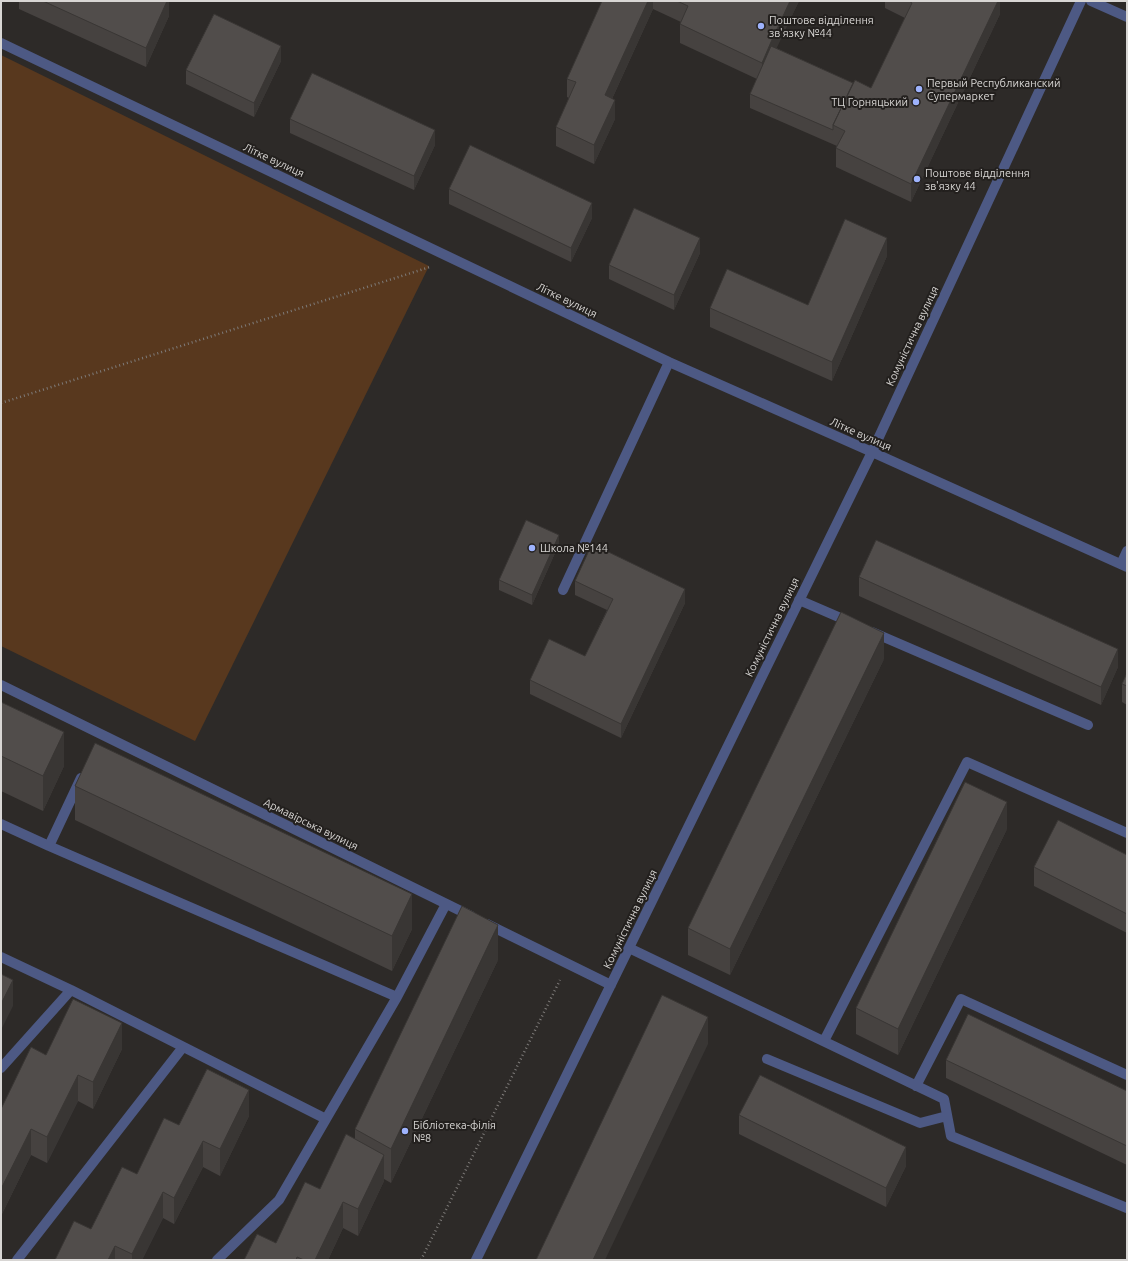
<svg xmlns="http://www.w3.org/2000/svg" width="1128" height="1261" font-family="Ubuntu,sans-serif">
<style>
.green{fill:#58381e}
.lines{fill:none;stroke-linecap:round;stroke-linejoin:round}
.path{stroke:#7e7b79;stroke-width:2.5;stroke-dasharray:1 3;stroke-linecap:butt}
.minor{stroke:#4d5984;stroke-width:10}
.wall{fill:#464240}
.shaded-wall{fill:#393634}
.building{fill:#514d4b;stroke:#393634}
.poi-dot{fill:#9eb3fd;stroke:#23201e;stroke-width:1.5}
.labels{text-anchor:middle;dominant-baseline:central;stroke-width:4;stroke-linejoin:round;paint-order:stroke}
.poi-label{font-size:11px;fill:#d8d6d4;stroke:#23201e;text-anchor:start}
.street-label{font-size:11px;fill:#d8d6d4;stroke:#23201e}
</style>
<rect width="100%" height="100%" fill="#2d2a28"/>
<path class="green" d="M 1,55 L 429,266 L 195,741 L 1,646 Z"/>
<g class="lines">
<path class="path" d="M 1,403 L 430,267
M 421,1260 L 560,980"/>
<path class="minor" d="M 1091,1 L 1127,17
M 1,43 L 669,362 L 872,452 L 1127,567
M 1121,564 L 1127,551
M 563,590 L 669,362
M 799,600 L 850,622
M 872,632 L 1088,725
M 1,685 L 471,916
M 1,824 L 49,846 L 81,778
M 49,846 L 397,997 L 446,904
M 487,924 L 611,985
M 629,948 L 944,1099 L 951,1136 L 1127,1208
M 1,957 L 71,990 L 1,1068
M 71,990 L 326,1119 L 397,997
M 824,1041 L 967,762 L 1127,833
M 767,1059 L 920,1123 L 947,1116
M 916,1086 L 961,999 L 1127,1075
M 17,1260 L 183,1047
M 217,1260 L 279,1200 L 326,1119
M 476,1260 L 872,452 L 1081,1"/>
</g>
<path class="wall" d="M 19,1 L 169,1 L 169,16 L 146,67 L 19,9 Z
M 602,1 L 799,1 L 776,48 L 853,83 L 871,88 L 905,18 L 885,8 L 885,1 L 1000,1 L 1000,14 L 911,202 L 836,167 L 836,148 L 837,146 L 750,108 L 750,94 L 757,79 L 680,43 L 680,24 L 681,22 L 653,9 L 612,99 L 615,119 L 594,164 L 556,146 L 556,127 L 569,98 L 567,97 L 567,79 Z
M 281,61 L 254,117 L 186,84 L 186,70 Z
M 290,119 L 435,145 L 414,190 L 290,133 Z
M 449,189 L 592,218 L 571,262 L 449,204 Z
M 700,253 L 674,310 L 609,279 L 609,265 Z
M 887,256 L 832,381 L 710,327 L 710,308 L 808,305 Z
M 559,544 L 532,605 L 499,590 L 499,580 Z
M 859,577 L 1118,667 L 1101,705 L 859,596 Z
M 575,581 L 685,603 L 621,738 L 530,694 L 530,680 L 585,656 L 607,610 L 575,595 Z
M 884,659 L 730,975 L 688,955 L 688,928 Z
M 1127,673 L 1127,705 L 1122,702 L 1122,684 Z
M 1,702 L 64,766 L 43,811 L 1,791 Z
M 75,786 L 412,929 L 392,971 L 75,820 Z
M 1007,829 L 898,1055 L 856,1034 L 856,1008 Z
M 1127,855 L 1127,933 L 1034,886 L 1034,867 Z
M 498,960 L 391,1183 L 384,1179 L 384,1181 L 358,1236 L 343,1228 L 328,1260 L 244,1260 L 276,1243 L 320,1189 L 355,1139 L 355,1129 Z
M 122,1049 L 93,1109 L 78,1101 L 47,1163 L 31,1155 L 1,1216 L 46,1055 Z
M 946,1060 L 1127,1091 L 1127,1165 L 946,1078 Z
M 739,1115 L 906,1166 L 886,1207 L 739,1134 Z
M 249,1116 L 220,1176 L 203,1167 L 174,1224 L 163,1218 L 142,1260 L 55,1260 L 91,1229 L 137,1174 L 179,1125 Z"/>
<path class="shaded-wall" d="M 167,1 L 169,1 L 169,16 L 146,67 L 146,48 Z
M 648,1 L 653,1 L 653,9 L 605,114 L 605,95 Z
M 790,1 L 799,1 L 771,60 L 762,82 L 762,63 L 771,42 Z
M 998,1 L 1000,1 L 1000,14 L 911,202 L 911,184 Z
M 281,46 L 281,61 L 254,117 L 254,103 Z
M 615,100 L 615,119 L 594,164 L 594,145 Z
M 435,130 L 435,145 L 414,190 L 414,176 Z
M 592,203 L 592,218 L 571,262 L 571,248 Z
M 700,238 L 700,253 L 674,310 L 674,295 Z
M 887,238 L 887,256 L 832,381 L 832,362 Z
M 559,535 L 559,544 L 532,605 L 532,595 Z
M 685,589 L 685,603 L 621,738 L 621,724 Z
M 884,633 L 884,659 L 730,975 L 730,949 Z
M 1118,649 L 1118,667 L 1101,705 L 1101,687 Z
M 64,732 L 64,766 L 43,811 L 43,776 Z
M 1007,802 L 1007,829 L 898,1055 L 898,1029 Z
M 412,894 L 412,929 L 392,971 L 392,936 Z
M 498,925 L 498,960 L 391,1183 L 391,1149 Z
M 13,980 L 13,1006 L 1,1030 L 1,1004 Z
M 708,1017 L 708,1044 L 605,1260 L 593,1260 Z
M 122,1023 L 122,1049 L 93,1109 L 93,1082 Z
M 78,1075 L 78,1101 L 47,1163 L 47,1137 Z
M 249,1090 L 249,1116 L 220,1176 L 220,1149 Z
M 31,1129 L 31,1155 L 1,1216 L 1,1189 Z
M 203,1141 L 203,1167 L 174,1224 L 174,1198 Z
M 906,1147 L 906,1166 L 886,1207 L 886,1188 Z
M 384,1155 L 384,1181 L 358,1236 L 358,1209 Z
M 163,1192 L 163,1218 L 142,1260 L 132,1260 L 132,1254 Z
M 343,1202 L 343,1228 L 328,1260 L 315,1260 Z
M 115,1246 L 115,1260 L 108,1260 Z"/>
<path class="building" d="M 43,1 L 167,1 L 146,48 Z
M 602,1 L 648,1 L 605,95 L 615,100 L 594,145 L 556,127 L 576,82 L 567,79 Z
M 677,1 L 790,1 L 771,42 L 762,63 L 680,24 L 688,6 Z
M 909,1 L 998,1 L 911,184 L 836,148 L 845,131 L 833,125 L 855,80 L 871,88 L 912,3 Z
M 214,14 L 281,46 L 254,103 L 186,70 Z
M 771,46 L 853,83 L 833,125 L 833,130 L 750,94 Z
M 312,73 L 435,130 L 414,176 L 290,119 Z
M 470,145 L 592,203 L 571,248 L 449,189 Z
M 634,208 L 700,238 L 674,295 L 609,265 Z
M 845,219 L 887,238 L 832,362 L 710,308 L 727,269 L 808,305 Z
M 526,520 L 559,535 L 532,595 L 499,580 Z
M 876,540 L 1118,649 L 1101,687 L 859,577 Z
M 592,544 L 685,589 L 621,724 L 530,680 L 549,639 L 585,656 L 613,599 L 575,581 Z
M 841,612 L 884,633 L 730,949 L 688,928 Z
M 1127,673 L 1127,686 L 1122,684 Z
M 1,702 L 64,732 L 43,776 L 1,756 Z
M 95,743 L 412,894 L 392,936 L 75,786 Z
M 965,782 L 1007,802 L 898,1029 L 856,1008 Z
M 1058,820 L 1127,855 L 1127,914 L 1034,867 Z
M 462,906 L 498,925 L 391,1149 L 355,1129 Z
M 1,974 L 13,980 L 1,1004 Z
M 662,995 L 708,1017 L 593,1260 L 536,1260 Z
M 73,999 L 122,1023 L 93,1082 L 78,1075 L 47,1137 L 31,1129 L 1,1189 L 1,1109 L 31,1047 L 46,1055 Z
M 968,1014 L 1127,1091 L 1127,1146 L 946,1060 Z
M 207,1069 L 249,1090 L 220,1149 L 203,1141 L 174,1198 L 163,1192 L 132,1254 L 115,1246 L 108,1260 L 55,1260 L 74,1221 L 91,1229 L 122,1167 L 137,1174 L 164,1118 L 179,1125 Z
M 760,1075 L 906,1147 L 886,1188 L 739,1115 Z
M 346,1134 L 384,1155 L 358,1209 L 343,1202 L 315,1260 L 304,1260 L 297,1257 L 296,1260 L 244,1260 L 257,1234 L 276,1243 L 305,1182 L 320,1189 Z"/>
<g class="poi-dot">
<circle cx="761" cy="26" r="4"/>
<circle cx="919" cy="89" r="4"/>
<circle cx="916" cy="102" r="4"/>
<circle cx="917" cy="179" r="4"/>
<circle cx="532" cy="548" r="4"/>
<circle cx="405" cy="1131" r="4"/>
</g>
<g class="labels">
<g class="poi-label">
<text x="769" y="20">Поштове відділення<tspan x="769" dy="13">зв'язку №44</tspan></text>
<text x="927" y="83">Первый Республиканский<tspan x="927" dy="13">Супермаркет</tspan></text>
<text x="908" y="102" text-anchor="end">ТЦ Горняцький</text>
<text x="925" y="173">Поштове відділення<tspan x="925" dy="13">зв'язку 44</tspan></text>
<text x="540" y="548">Школа №144</text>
<text x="413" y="1125">Бібліотека-філія<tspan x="413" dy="13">№8</tspan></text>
</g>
<g class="street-label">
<text transform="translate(274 160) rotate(25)">Літке вулиця</text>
<text transform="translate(567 300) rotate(26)">Літке вулиця</text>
<text transform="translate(912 336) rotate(-65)">Комуністична вулиця</text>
<text transform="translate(861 434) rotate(24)">Літке вулиця</text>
<text transform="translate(772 627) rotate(-64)">Комуністична вулиця</text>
<text transform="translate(311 824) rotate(26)">Армавірська вулиця</text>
<text transform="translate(630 919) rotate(-64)">Комуністична вулиця</text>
</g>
</g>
<rect width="1128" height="1261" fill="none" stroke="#d8d6d4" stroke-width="4"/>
</svg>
